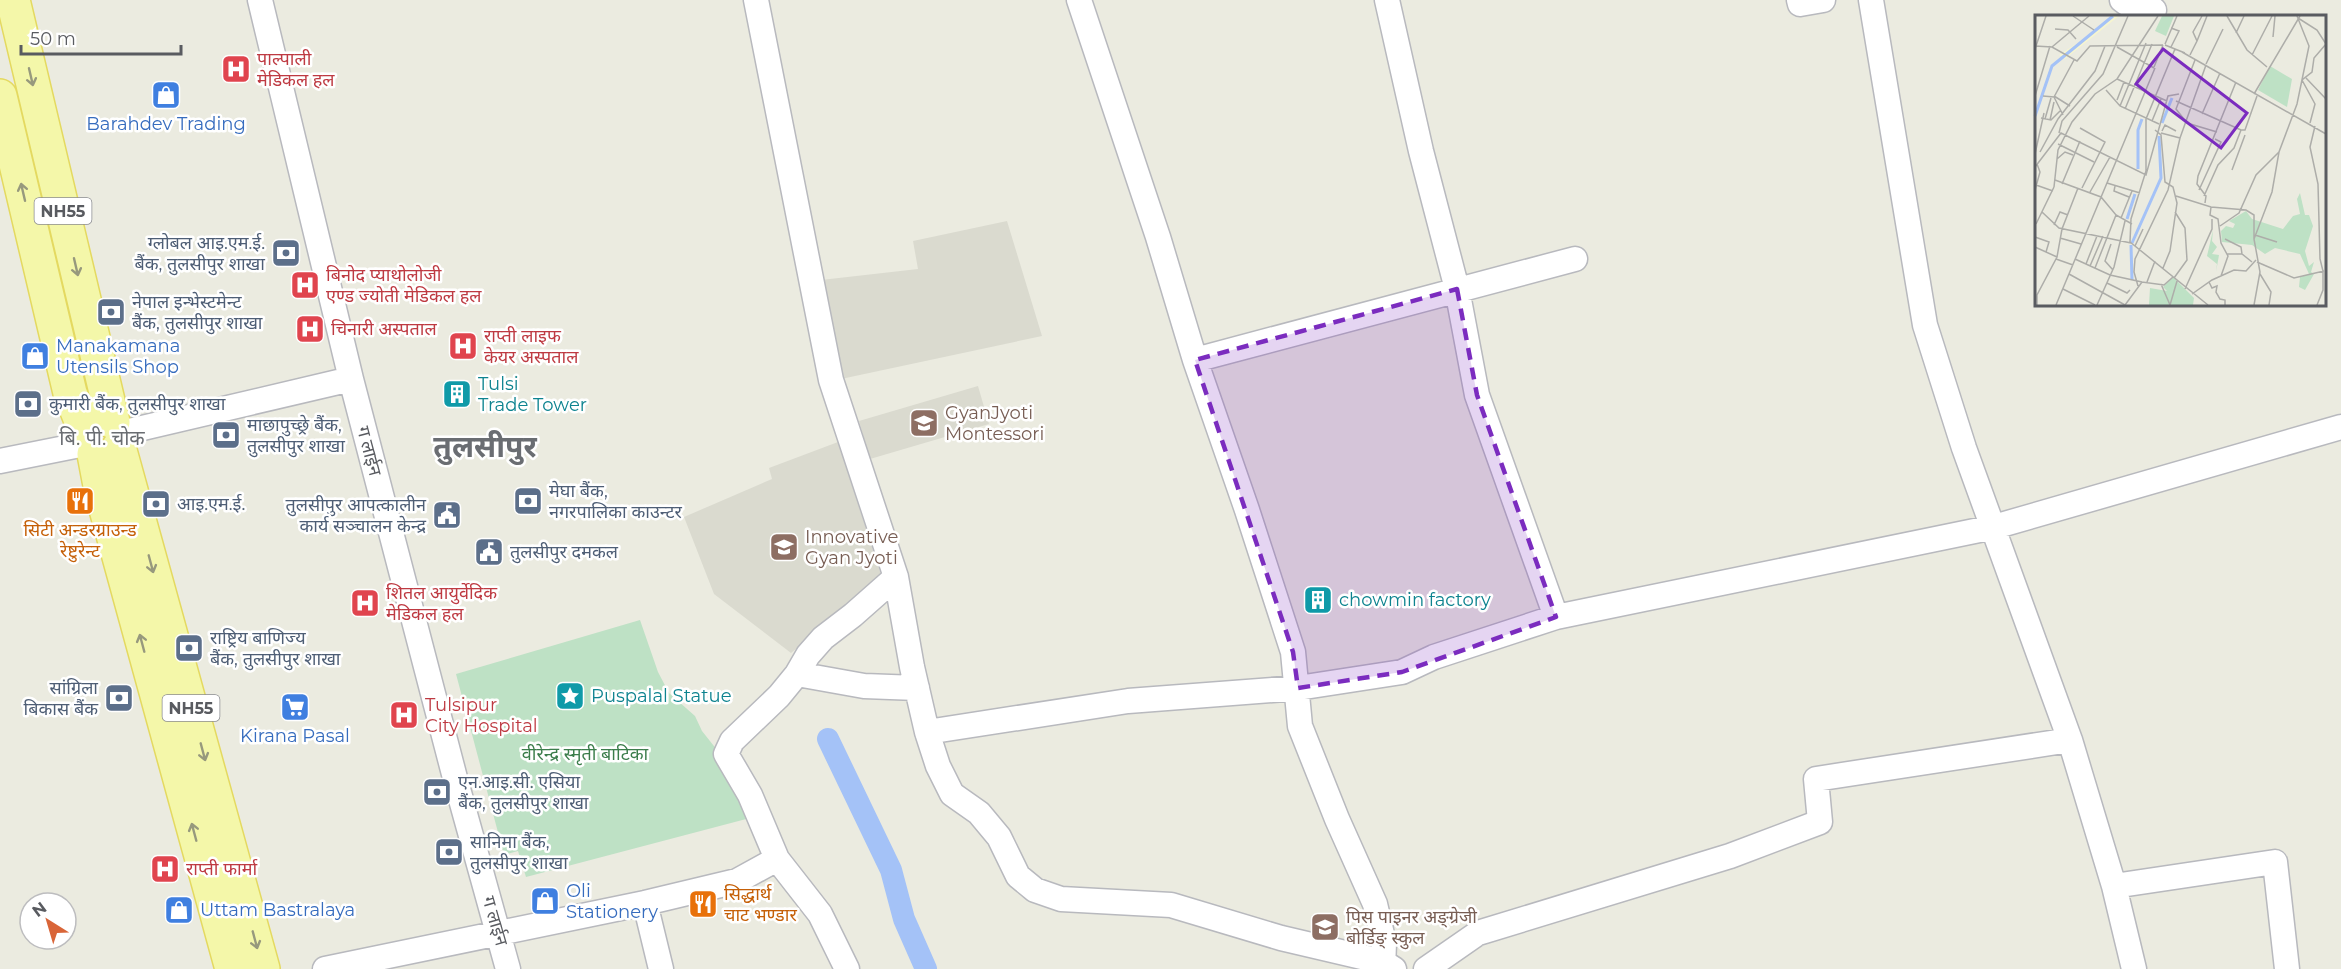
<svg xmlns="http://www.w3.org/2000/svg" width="2341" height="969" font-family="Montserrat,'Noto Sans Devanagari',sans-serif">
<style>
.education{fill:#dadacf}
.green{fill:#bee1c5}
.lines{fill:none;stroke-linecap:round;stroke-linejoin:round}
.canal{stroke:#a4c2f7;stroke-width:22}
.street-casing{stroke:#b8b9be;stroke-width:27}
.primary-casing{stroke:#e4d960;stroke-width:36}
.street{stroke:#fff;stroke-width:24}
.primary{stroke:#f4f7a9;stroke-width:33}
.oneway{stroke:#97997d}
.marked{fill:#7b2cbf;fill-opacity:0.2;stroke:#7b2cbf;stroke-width:4.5;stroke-dasharray:12 8;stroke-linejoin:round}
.labels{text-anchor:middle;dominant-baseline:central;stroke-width:5;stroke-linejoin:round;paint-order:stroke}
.shield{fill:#fff;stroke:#8b8c90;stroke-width:1.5}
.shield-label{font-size:16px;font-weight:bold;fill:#595b60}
.health-label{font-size:18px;fill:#be3a42;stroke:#fff;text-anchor:start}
.shop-label{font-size:18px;fill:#366cbe;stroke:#fff;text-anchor:start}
.service-label{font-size:18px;fill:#4e5e75;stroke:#fff;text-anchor:start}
.culture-label{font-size:18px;fill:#0d838f;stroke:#fff;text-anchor:start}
.education-label{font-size:18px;fill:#785e54;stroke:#fff;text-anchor:start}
.street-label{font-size:18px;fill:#595b60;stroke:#fff}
.food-label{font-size:18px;fill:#c56008;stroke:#fff}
.park-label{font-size:18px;fill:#3b7d4b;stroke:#fff}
.neighbourhood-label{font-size:20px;fill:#6a6d72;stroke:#fff}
.town-label{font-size:30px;font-weight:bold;fill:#6a6d72;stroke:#fff}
.inset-river{fill:none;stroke:#a4c2f7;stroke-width:3}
.inset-road{fill:none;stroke:#adada9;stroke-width:1.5}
.view{fill:#7b2cbf;fill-opacity:0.15;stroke:#7b2cbf;stroke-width:3}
.inset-edge{fill:none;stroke:#595b60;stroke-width:3}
</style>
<rect width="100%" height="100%" fill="#ebebe0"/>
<path class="education" d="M 1007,221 L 1042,336 L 841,379 L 821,280 L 918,269 L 913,241 Z
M 978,386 L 989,424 L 870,459 L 859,421 Z
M 838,442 L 882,578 L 791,653 L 714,594 L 684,517 L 772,479 L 769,468 Z"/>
<path class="green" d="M 640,620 L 658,672 L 669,693 L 695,716 L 702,731 L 725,760 L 750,818 L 526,877 L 518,851 L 504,855 L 456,674 Z"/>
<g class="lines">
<path class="canal" d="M 828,739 L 891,870 L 904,919 L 926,969"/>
<g class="street-casing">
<path id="street" d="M 260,0 L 351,379 L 455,778 L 508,969
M 756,0 L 831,380 L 896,577 L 912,667 L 927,732 L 938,766 L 952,794 L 979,813 L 999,837 L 1018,876 L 1035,890 L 1061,899 L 1171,905 L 1281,938 L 1383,962 L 1394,969
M 1079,0 L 1158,237 L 1195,360 L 1247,510 L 1293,652 L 1300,726 L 1337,819 L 1375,904 L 1384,943 L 1383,969
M 1387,0 L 1421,151 L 1457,289 L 1477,395 L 1556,617
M 1799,0 L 1800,4 L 1823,0
M 1871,0 L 1925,325 L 1964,448 L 2070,740 L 2114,886 L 2134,969
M 2122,0 L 2126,3 L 2154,10
M 1195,360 L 1575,259
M 121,433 L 351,379
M 0,461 L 85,444
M 797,674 L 864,686 L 917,688
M 927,732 L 1128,701 L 1298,688 L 1402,672 L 1434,657 L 1556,617 L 1994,527 L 2341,427
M 2114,886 L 2275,862 L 2287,969
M 645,903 L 661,969
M 325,969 L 645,903 L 737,881 L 777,859
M 847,969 L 820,914 L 777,859 L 750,795 L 726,754 L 732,741 L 779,696 L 797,674 L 808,655 L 823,638 L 853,615 L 896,577
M 1426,969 L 1478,933 L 1730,856 L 1820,822 L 1816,779 L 2070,740"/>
</g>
<g class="primary-casing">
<path id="primary" d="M 13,0 L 113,422
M 0,96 L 70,393 L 85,431
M 119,447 L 263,969
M 94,454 L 101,491 L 232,969"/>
</g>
<use href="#street" class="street"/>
<use href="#primary" class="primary"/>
</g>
<defs><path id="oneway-shaft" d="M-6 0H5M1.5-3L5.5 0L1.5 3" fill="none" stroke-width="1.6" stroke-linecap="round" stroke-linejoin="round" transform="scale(1.5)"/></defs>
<g class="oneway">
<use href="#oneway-shaft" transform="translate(31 77) rotate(77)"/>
<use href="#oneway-shaft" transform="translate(23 192) rotate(-103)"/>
<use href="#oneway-shaft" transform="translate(76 267) rotate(77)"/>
<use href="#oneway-shaft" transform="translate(151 564) rotate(75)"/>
<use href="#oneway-shaft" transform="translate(142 643) rotate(-105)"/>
<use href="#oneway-shaft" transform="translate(203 752) rotate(75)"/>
<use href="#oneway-shaft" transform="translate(194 832) rotate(-105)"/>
<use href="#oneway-shaft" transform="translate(255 940) rotate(75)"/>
</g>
<path class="marked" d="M 1457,289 L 1477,395 L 1556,617 L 1402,672 L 1298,688 L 1293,652 L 1195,360 Z"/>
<defs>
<g id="hospital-square" transform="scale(1.5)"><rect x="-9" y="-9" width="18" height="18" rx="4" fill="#e0444e" stroke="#fff"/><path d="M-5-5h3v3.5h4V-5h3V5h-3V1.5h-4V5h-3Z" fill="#fff"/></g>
<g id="shop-square" transform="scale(1.5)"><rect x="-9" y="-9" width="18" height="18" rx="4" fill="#3f7fe0" stroke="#fff"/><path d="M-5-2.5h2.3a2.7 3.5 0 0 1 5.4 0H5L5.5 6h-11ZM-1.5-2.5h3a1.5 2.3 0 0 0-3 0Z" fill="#fff"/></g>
<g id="bank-square" transform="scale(1.5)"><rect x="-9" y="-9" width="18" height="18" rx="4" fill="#5c6f8a" stroke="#fff"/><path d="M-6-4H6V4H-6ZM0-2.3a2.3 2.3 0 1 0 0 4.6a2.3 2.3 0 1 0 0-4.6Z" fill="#fff"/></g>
<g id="building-square" transform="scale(1.5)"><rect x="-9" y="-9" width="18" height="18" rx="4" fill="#0f9aa8" stroke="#fff"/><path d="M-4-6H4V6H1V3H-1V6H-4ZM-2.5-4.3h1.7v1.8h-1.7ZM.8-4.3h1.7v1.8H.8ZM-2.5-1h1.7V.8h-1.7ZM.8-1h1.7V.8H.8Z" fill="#fff"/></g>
<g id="school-square" transform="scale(1.5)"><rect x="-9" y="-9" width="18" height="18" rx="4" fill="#8d6e63" stroke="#fff"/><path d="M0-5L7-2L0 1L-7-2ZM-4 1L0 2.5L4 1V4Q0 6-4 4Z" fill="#fff"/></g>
<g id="restaurant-square" transform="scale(1.5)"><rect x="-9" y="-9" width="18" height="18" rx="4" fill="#e8710a" stroke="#fff"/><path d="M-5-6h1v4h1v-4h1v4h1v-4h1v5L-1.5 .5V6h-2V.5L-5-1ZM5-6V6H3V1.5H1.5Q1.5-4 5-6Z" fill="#fff"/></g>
<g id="civic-square" transform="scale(1.5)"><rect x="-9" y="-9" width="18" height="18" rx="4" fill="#5c6f8a" stroke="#fff"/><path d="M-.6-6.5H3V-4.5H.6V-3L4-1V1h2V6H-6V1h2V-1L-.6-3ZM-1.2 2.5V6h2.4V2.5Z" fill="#fff"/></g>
<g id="sight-square" transform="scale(1.5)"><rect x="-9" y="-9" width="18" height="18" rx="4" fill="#0f9aa8" stroke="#fff"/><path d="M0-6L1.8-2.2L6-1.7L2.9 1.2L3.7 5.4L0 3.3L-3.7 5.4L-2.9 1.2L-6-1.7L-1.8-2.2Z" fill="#fff"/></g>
<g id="supermarket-square" transform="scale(1.5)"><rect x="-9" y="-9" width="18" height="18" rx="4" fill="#3f7fe0" stroke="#fff"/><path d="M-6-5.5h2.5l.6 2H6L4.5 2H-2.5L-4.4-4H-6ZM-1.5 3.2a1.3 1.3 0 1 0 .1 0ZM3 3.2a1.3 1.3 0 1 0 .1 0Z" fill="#fff"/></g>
</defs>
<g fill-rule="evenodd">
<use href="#hospital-square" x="236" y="69"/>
<use href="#shop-square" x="166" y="95"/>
<use href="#bank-square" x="286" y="253"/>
<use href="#hospital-square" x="305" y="285"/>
<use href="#bank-square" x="111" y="312"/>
<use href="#hospital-square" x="310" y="329"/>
<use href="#hospital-square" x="463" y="346"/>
<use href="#shop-square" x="35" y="356"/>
<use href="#building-square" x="457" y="394"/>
<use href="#bank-square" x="28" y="404"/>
<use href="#school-square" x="924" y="423"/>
<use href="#bank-square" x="226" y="435"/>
<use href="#restaurant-square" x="80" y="501"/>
<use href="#bank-square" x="528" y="501"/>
<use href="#bank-square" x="156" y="504"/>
<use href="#civic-square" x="447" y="515"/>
<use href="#school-square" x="784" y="547"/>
<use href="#civic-square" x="489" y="552"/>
<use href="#building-square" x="1318" y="600"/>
<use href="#hospital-square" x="365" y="603"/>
<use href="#bank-square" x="189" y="648"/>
<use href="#sight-square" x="570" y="696"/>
<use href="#bank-square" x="119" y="698"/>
<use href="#supermarket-square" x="295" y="707"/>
<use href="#hospital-square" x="404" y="715"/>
<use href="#bank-square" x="437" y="792"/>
<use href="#bank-square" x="449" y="852"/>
<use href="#hospital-square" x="165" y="869"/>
<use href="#shop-square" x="545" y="901"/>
<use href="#restaurant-square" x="703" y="904"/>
<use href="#shop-square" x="179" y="910"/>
<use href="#school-square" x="1325" y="927"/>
</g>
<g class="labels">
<g class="shield">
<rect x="34.5" y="198" width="57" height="26" rx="4.5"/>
<rect x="162.5" y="695" width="57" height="26" rx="4.5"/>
</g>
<g class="shield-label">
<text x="63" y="211">NH55</text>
<text x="191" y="708">NH55</text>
</g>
<g class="health-label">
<text x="257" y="59">पाल्पाली<tspan x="257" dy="21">मेडिकल हल</tspan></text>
<text x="326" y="275">बिनोद प्याथोलोजी<tspan x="326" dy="21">एण्ड ज्योती मेडिकल हल</tspan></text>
<text x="331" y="329">चिनारी अस्पताल</text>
<text x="484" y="336">राप्ती लाइफ<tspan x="484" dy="21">केयर अस्पताल</tspan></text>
<text x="386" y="593">शितल आयुर्वेदिक<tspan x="386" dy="21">मेडिकल हल</tspan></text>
<text x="425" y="705">Tulsipur<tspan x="425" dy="21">City Hospital</tspan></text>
<text x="186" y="869">राप्ती फार्मा</text>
</g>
<g class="shop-label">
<text x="166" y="124" text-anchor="middle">Barahdev Trading</text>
<text x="56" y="346">Manakamana<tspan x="56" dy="21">Utensils Shop</tspan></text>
<text x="295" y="736" text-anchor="middle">Kirana Pasal</text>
<text x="566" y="891">Oli<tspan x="566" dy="21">Stationery</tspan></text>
<text x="200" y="910">Uttam Bastralaya</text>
</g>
<g class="service-label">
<text x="265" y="243" text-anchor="end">ग्लोबल आइ.एम.ई.<tspan x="265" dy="21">बैंक, तुलसीपुर शाखा</tspan></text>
<text x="132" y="302">नेपाल इन्भेस्टमेन्ट<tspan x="132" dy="21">बैंक, तुलसीपुर शाखा</tspan></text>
<text x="49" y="404">कुमारी बैंक, तुलसीपुर शाखा</text>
<text x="247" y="425">माछापुच्छ्रे बैंक,<tspan x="247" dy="21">तुलसीपुर शाखा</tspan></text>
<text x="549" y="491">मेघा बैंक,<tspan x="549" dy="21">नगरपालिका काउन्टर</tspan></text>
<text x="177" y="504">आइ.एम.ई.</text>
<text x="426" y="505" text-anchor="end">तुलसीपुर आपत्कालीन<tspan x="426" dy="21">कार्य सञ्चालन केन्द्र</tspan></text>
<text x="510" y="552">तुलसीपुर दमकल</text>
<text x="210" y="638">राष्ट्रिय बाणिज्य<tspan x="210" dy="21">बैंक, तुलसीपुर शाखा</tspan></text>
<text x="98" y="688" text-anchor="end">सांग्रिला<tspan x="98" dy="21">बिकास बैंक</tspan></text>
<text x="458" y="782">एन.आइ.सी. एसिया<tspan x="458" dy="21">बैंक, तुलसीपुर शाखा</tspan></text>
<text x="470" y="842">सानिमा बैंक,<tspan x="470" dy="21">तुलसीपुर शाखा</tspan></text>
</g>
<g class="culture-label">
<text x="478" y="384">Tulsi<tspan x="478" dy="21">Trade Tower</tspan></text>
<text x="1339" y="600">chowmin factory</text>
<text x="591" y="696">Puspalal Statue</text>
</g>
<g class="education-label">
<text x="945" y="413">GyanJyoti<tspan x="945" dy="21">Montessori</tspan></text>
<text x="805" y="537">Innovative<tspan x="805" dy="21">Gyan Jyoti</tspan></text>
<text x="1346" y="917">पिस पाइनर अङ्‍ग्रेजी<tspan x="1346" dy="21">बोर्डिङ् स्कुल</tspan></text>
</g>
<g class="street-label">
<text transform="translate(369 451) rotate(75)">ग लाईन</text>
<text transform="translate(495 921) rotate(74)">ग लाईन</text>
</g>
<g class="food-label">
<text x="80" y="530">सिटी अन्डरग्राउन्ड<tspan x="80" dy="21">रेष्टुरेन्ट</tspan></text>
<text x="724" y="894" text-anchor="start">सिद्धार्थ<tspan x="724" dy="21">चाट भण्डार</tspan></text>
</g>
<g class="park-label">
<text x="585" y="754">वीरेन्द्र स्मृती बाटिका</text>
</g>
<g class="neighbourhood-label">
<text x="102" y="438">बि. पी. चोक</text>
</g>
<g class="town-label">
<text x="485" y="446">तुलसीपुर</text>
</g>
</g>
<g transform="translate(2035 15)">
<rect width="291" height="291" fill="#ebebe0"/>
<path d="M 127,1 L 139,1 L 131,21 L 120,16 ZM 235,51 L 257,64 L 252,92 L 223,75 ZM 265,178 L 270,200 L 274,200 L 278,211 L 270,236 L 274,251 L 279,247 L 276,257 L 279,259 L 270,275 L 264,272 L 265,262 L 274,259 L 265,239 L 240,233 L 230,239 L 217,230 L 187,227 L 186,216 L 191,211 L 198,213 L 200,209 L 194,206 L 211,196 L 217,204 L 248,214 L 258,201 L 265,199 L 262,184 ZM 178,215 L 177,226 L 182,232 L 177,239 L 184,240 L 181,257 L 182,249 L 172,241 ZM 138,262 L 159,283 L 158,290 L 114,290 L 115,273 L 132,276 L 128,272 Z" fill="#bee1c5"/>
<path d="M 76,1 L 84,1 L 30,44 L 24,40 L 67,12 Z" fill="#f6f5d0"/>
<path class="inset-river" d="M 0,101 L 17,51 L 78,1M 127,108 L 137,83M 103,154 L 103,115 L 107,104M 92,204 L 100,179M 97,228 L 126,163 L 124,121M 96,230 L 97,265"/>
<path class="inset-road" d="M 38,1 L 59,15M 192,1 L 212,35 L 232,52M 263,3 L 282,15 L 291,29M 20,14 L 33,15 L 41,24M 201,18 L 209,1M 238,22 L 240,1M 162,26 L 172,1M 130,29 L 142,1M 130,30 L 150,38M 0,31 L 17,32 L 42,46 L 55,31 L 128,30M 17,32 L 54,1M 82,32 L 119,53M 136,32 L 144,16 L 136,13M 0,34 L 11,1M 140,34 L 111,104 L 111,156 L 96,204 L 95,227 L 173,290M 147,37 L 291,119M 155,40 L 162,26 L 158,17 L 167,1M 217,40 L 237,1M 160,45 L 141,94 L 152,108 L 182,117M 171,49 L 188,14M 119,52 L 128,30M 271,63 L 291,84M 82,64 L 132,86M 71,75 L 85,91 L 124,109M 219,79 L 265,1M 0,81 L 15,31M 8,81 L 19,82 L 39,45M 19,81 L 35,91M 19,82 L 28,100M 82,85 L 89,67M 141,86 L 206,115M 85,91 L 111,28M 90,94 L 117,29M 167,99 L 185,58M 6,103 L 16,105 L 26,95M 10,104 L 16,83M 15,105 L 19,87M 117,106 L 126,84M 275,108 L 280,89 L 267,65 L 277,57 L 279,43 L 291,29M 280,111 L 275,132 L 283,169 L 285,244 L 288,256 L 288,275 L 282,290M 45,113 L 70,127 L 47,173M 120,115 L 126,120 L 130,167 L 138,172 L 142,188 L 135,236 L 128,253M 127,116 L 130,110 L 141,116M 24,118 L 27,106 L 68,59 L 93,1M 126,118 L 145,123M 23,129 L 59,147M 5,137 L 23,104 L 60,56 L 70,31M 0,139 L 9,98M 22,144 L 30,137 L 38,140M 0,152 L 26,118 L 111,160 L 133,81 L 144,79M 197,155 L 210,120M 20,165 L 66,182 L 81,200 L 97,209M 72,168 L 105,178M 27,169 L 45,126M 1,170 L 18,176M 80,171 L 79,176 L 94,182M 19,172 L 23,135 L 37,107 L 60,79 L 82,64 L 123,1M 0,175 L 5,157 L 2,149M 164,175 L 186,127 L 180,124M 55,177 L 75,142M 141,181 L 176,192 L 211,195 L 219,200 L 219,224M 169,181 L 183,150 L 199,133 L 206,115 L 210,115 L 222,81M 170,188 L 171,181 L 162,169 L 163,161 L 201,67M 176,192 L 175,200 L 183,204 L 186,228 L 193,241 L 186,261M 7,197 L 24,213 L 96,228M 0,199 L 0,221M 86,203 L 97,176M 1,209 L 19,172M 19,210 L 25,197 L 33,200M 185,211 L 204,198 L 221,160 L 244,137M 220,220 L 242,227M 0,222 L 14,227 L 11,237M 25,223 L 46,229M 190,224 L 206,232 L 207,239M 76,229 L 70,246 L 78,255M 100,231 L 108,214M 0,232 L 22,242M 192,239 L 207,239 L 217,247M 21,244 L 38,250M 40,244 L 75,260 L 107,267M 222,247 L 259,263 L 289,256M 51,249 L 62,221M 55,251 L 68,221M 60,253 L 81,200M 34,259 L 90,290M 225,259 L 236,277 L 234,290M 139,263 L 152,245 L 150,213 L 140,197M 112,267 L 120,246M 174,267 L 177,273 L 182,271 L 181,277 L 185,284 L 190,285 L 190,290M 72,268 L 92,278 L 95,275M 126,269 L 135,290M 103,271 L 99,257 L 100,244 L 133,175 L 145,123 L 171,50M 28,274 L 60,290M 150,274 L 177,214 L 177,204M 157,279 L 177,265 L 199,255 L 211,256 L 221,245M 2,290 L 2,280 L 22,242 L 27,214 L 43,173M 21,290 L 120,53M 62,290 L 79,252 L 90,206M 90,290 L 107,267 L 129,270 L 138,262M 135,290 L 142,266M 219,290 L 225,257 L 219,224 L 237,177 L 244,137 L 262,89 L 274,31 L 262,1"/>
<path class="view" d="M 128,34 L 212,98 L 186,133 L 101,69 Z"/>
<rect width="291" height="291" class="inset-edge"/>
</g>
<g transform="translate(48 921) rotate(323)"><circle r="28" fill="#ffffff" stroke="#bdbdbf" stroke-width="1.5"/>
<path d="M0-4.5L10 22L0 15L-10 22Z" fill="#d96538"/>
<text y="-9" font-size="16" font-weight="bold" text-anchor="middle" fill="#595b60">N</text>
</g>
<path d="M21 45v9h160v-9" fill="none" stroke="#595b60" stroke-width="3"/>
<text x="30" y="45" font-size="18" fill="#595b60" stroke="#ffffff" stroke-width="4.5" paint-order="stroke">50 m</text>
</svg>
